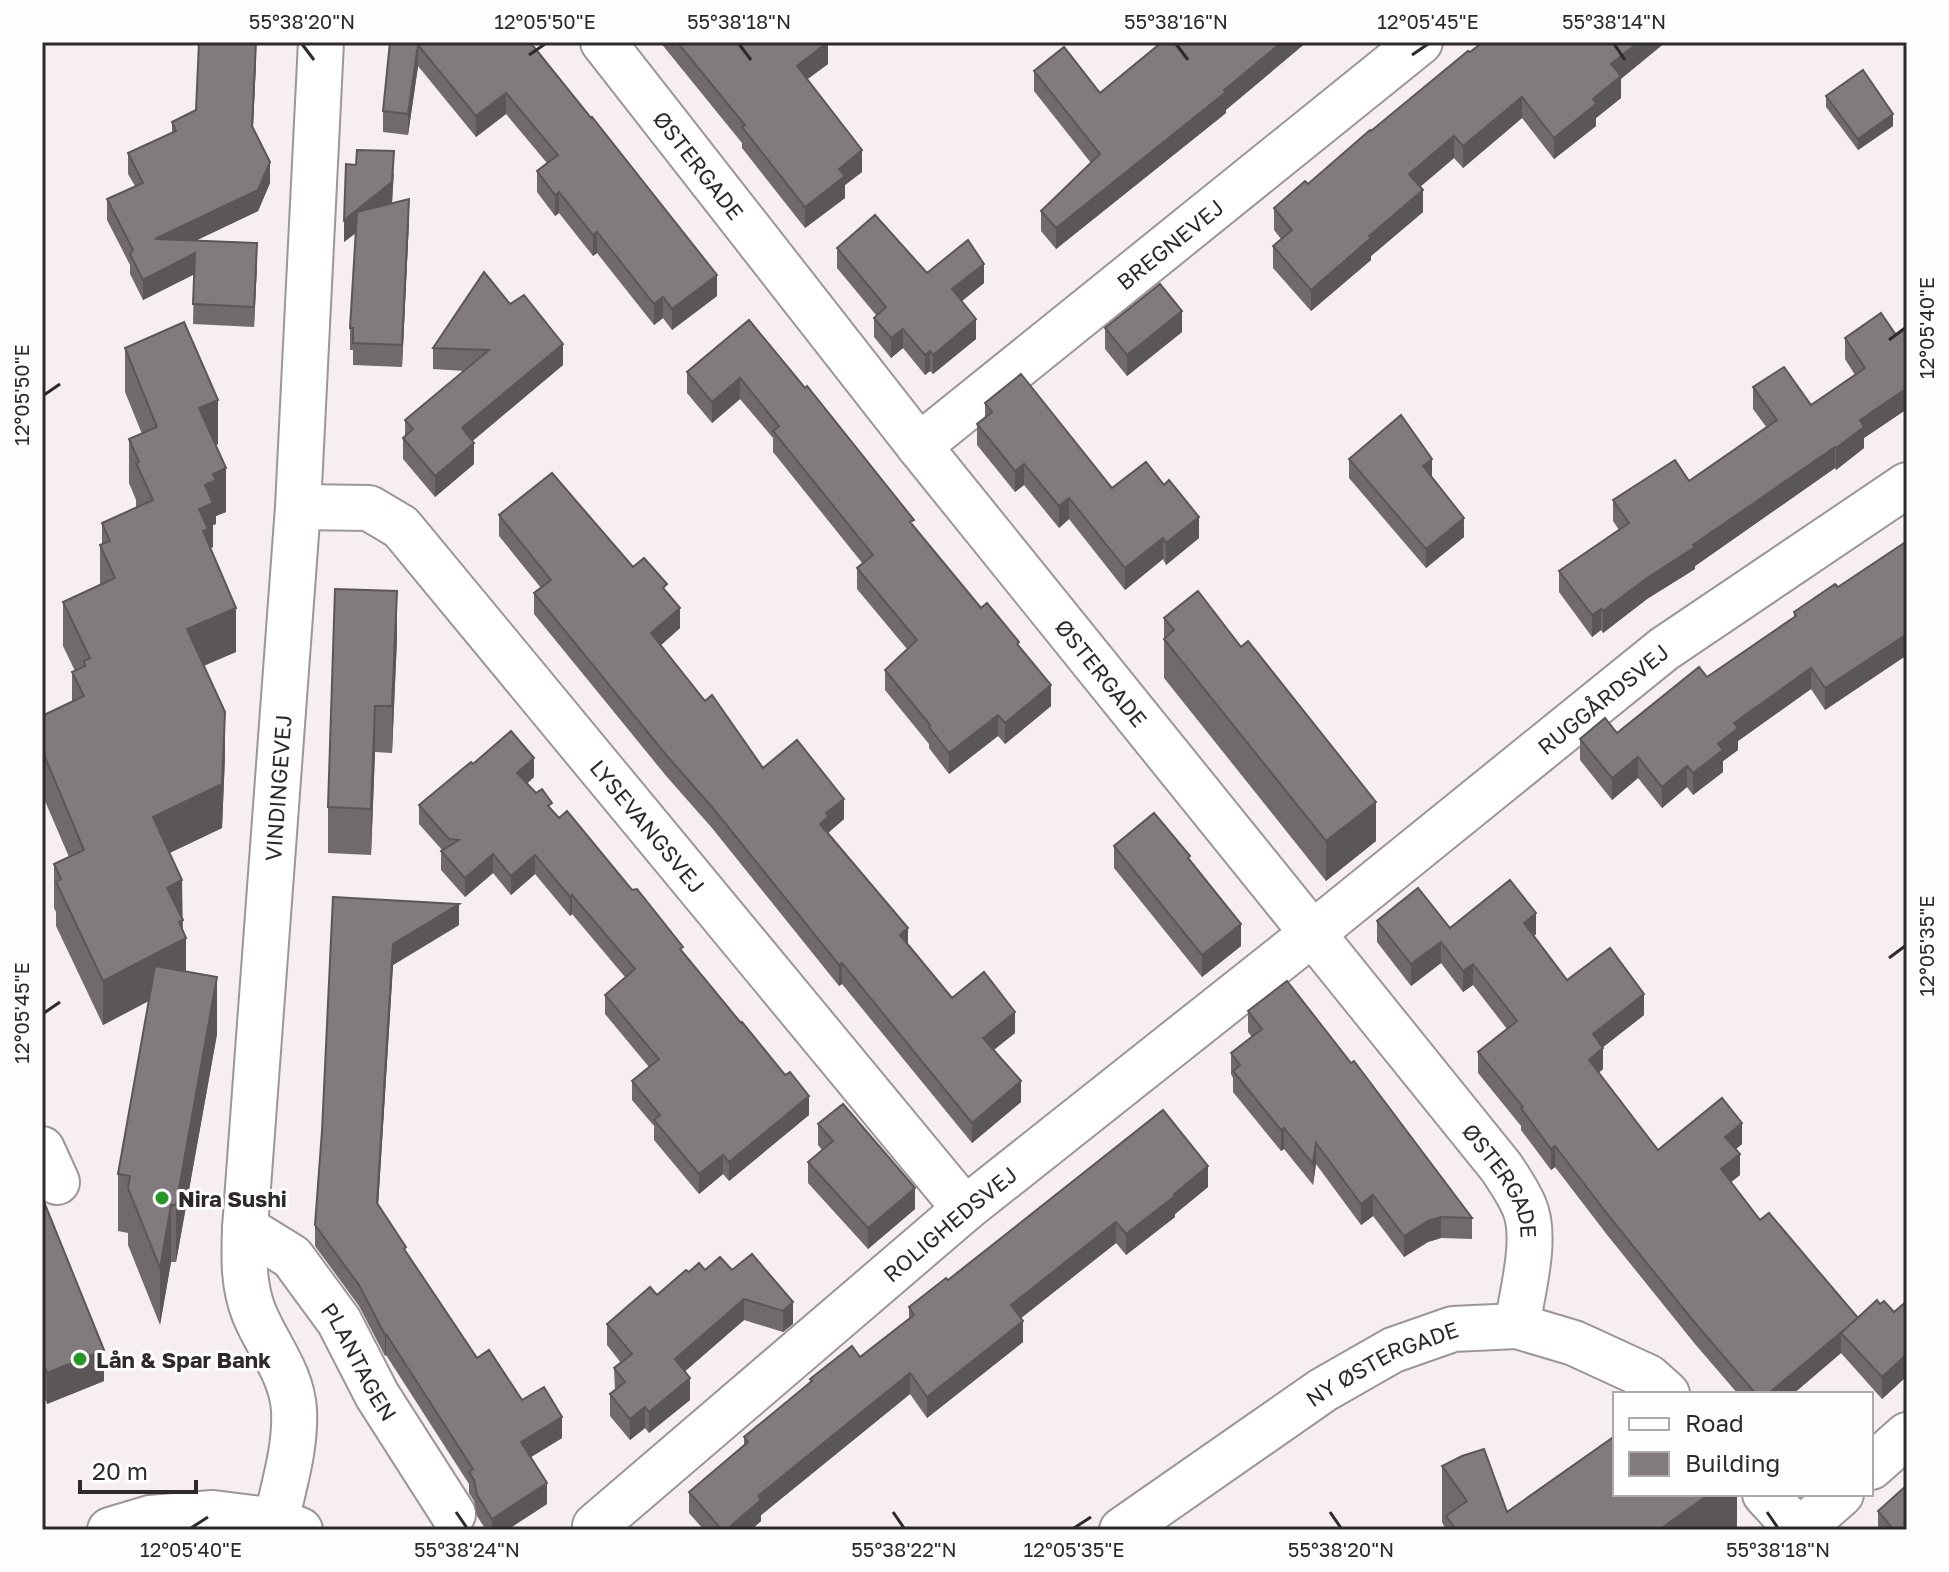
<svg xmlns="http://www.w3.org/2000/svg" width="1949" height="1572" font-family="'Golos Text',sans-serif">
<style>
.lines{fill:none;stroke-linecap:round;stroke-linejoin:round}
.minor-casing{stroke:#9d9598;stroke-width:48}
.major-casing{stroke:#9d9598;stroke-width:48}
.minor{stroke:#fff;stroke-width:44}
.major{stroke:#fff;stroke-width:44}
.wall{fill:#706a6c}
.shaded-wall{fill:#5b5658}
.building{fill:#827b7e;stroke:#5b5658;stroke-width:2}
.ticks{fill:none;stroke:#2e2a2c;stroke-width:3}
.poi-dot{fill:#249726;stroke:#fffdfe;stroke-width:3}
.labels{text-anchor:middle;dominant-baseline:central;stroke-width:6;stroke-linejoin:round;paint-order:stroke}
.street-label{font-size:22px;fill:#2e2a2c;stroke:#fffdfe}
.poi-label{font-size:22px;font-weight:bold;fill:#2e2a2c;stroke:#fffdfe;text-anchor:start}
.neatline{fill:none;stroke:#2e2a2c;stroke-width:3}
.ticks-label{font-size:20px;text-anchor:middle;fill:#2e2a2c}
</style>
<rect width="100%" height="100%" fill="#f6eef1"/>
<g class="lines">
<g class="minor-casing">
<g id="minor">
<path id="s1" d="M 603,42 L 919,446 L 1501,1167 C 1509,1179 1518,1192 1524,1206 C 1538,1237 1522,1293 1517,1326"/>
<path id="s2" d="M 919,446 L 1420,42"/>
<path id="s3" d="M 298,507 L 369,508 L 401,527 L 965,1209"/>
<path d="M 42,1149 L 57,1182"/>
<path id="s4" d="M 245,1228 L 292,1257 L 339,1321 L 377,1395 L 453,1514"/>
<path d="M 1871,1467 L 1907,1435"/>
<path id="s5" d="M 276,1521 C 284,1485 296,1447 294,1410 C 292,1374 267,1345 254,1313 C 243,1285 244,1258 245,1228 L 298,507 L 321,42"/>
<path id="s6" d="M 595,1526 L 965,1209 L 1313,933 L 1664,649 L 1907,485"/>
<path d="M 1800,1530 L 1841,1494"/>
</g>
</g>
<g class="major-casing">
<g id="major">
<path d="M 1765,1494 L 1798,1530"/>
<path d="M 110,1530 L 150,1518 L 213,1513 L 276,1521 L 300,1530"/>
<path id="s7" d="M 1122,1530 L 1323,1390 L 1393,1350 L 1453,1329 L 1517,1326 L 1574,1343 L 1648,1377 L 1667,1394"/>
</g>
</g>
<use href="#minor" class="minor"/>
<use href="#major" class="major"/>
</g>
<path class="wall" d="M 390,42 L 532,42 L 532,45 L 717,296 L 672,330 L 663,318 L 654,325 L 597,253 L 593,256 L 559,213 L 555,216 L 537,192 L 537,171 L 547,163 L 506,114 L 476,137 L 418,66 L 408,135 L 383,132 L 383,111 Z
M 660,42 L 828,42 L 828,64 L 807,79 L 862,172 L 845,185 L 845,198 L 805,228 L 742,148 L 742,143 Z
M 1470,52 L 1621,79 L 1621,98 L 1596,118 L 1596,126 L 1554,159 L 1522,118 L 1463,168 L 1454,158 L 1420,187 L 1423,212 L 1371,256 L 1371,260 L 1311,311 L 1273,268 L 1273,246 L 1281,239 L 1274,230 L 1274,208 L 1308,184 Z
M 256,61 L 253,128 L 270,183 L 258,211 L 195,241 L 257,264 L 254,327 L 193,324 L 194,274 L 143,300 L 130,274 L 130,265 L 107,220 L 107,199 L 135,186 L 128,174 L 128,153 L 172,133 L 172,122 L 196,110 Z
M 1034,71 L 1100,93 L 1226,110 L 1226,113 L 1056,249 L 1041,231 L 1041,211 L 1091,163 L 1034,91 Z
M 1826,96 L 1893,126 L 1858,150 L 1826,107 Z
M 394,173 L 392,203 L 409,221 L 402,367 L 353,365 L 353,350 L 350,350 L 350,328 L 356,233 L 344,242 Z
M 837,248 L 927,273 L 984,283 L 962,301 L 976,339 L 933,374 L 930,371 L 925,375 L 903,348 L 891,358 L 874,337 L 874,318 L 876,315 L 837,268 Z
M 510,304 L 563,365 L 472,441 L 474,464 L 435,497 L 403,459 L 403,438 L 405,436 L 405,420 L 465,371 L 433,369 L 433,348 Z
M 749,320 L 914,527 L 981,608 L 1019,646 L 1051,706 L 1005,744 L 998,736 L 949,774 L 929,748 L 929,744 L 885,690 L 885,670 L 907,649 L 857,589 L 857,568 L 863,564 L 773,452 L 773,438 L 740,399 L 712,423 L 687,393 L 687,372 Z
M 1907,327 L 1907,409 L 1864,438 L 1864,448 L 1836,470 L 1835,468 L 1695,566 L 1695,569 L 1647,599 L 1603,633 L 1601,630 L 1592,637 L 1559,592 L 1559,571 L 1619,530 L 1613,521 L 1613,500 L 1689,481 L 1767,428 L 1753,409 L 1753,387 L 1811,405 L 1855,375 L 1845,359 L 1845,338 L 1896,335 Z
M 1105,328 L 1182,332 L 1127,376 L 1105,349 Z
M 125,348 L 218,444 L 216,445 L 226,512 L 216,516 L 216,524 L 213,525 L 213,547 L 210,548 L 236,652 L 204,666 L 225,756 L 222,828 L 169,853 L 182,918 L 186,972 L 217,1034 L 176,1262 L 171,1262 L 160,1325 L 128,1245 L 128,1233 L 118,1231 L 118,1174 L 149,1001 L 103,1025 L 56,926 L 56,912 L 54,908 L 54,864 L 69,857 L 42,794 L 42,716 L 72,702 L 72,672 L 75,671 L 63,646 L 63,602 L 100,585 L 100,545 L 102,544 L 102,523 L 136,508 L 136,500 L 129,483 L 129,439 L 142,434 L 125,392 Z
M 985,403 L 1112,488 L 1199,538 L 1166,565 L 1163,559 L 1125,590 L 1069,519 L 1059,528 L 1024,485 L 1015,492 L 977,445 L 977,424 L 985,417 Z
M 1349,459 L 1432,477 L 1464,537 L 1426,568 L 1349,478 Z
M 499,515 L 633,567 L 667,593 L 680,628 L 661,645 L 705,701 L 763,768 L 844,819 L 829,832 L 829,835 L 908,944 L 952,998 L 1015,1033 L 994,1050 L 1021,1102 L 972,1143 L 842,984 L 839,986 L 712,828 L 667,777 L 534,614 L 534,593 L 541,588 L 499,536 Z
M 1907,541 L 1907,655 L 1825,710 L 1811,689 L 1738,741 L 1738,750 L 1723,761 L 1723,772 L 1693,795 L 1687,787 L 1662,808 L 1638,778 L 1612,800 L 1580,760 L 1580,739 L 1617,733 L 1707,677 L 1794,618 L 1794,612 L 1838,587 Z
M 1164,618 L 1376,841 L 1326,881 L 1164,678 Z
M 397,638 L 392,753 L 375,752 L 371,855 L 328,853 L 328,807 Z
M 473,764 L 534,777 L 527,784 L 683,954 L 809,1115 L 729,1181 L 723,1174 L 699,1194 L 654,1140 L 654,1126 L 632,1100 L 632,1081 L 649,1067 L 605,1014 L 605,995 L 625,977 L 572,914 L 570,916 L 535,874 L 511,895 L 493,873 L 465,897 L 441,870 L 441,851 L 442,850 L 419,824 L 419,805 Z
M 1114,846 L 1190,860 L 1241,946 L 1202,977 L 1114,868 Z
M 333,897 L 459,925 L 393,965 L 378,1205 L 406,1252 L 477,1358 L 562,1438 L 531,1457 L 547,1504 L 507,1530 L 486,1530 L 477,1516 L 474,1501 L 469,1493 L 469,1484 L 386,1355 L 385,1356 L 359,1306 L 315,1246 L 315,1225 L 322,1131 Z
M 1377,921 L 1450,928 L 1536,934 L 1534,936 L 1567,980 L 1644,1015 L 1603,1047 L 1603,1069 L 1598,1073 L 1658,1150 L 1742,1144 L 1736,1149 L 1740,1175 L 1731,1182 L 1760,1220 L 1858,1318 L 1880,1304 L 1894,1312 L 1907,1301 L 1907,1376 L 1882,1399 L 1841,1353 L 1793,1394 L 1738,1394 L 1695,1344 L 1608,1236 L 1555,1167 L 1551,1170 L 1521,1130 L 1521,1126 L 1478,1073 L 1478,1052 L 1507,1029 L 1473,985 L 1463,992 L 1441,963 L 1411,986 L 1377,942 Z
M 1248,1011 L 1472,1218 L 1472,1239 L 1441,1238 L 1428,1242 L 1404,1257 L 1373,1216 L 1361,1225 L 1316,1164 L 1313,1185 L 1284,1149 L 1281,1151 L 1233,1092 L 1233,1078 L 1231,1074 L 1231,1053 L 1252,1037 L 1248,1032 Z
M 818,1124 L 915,1209 L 868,1249 L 808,1183 L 808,1162 L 822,1150 L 818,1145 Z
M 1208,1187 L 1175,1214 L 1175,1217 L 1126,1255 L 1116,1243 L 1021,1318 L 1023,1342 L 927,1418 L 910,1394 L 761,1515 L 761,1521 L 751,1530 L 704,1530 L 689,1513 L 689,1492 L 744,1445 L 744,1437 L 810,1383 L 810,1379 L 860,1357 L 909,1319 L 909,1307 L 948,1280 Z
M 42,1197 L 104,1381 L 47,1404 L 42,1391 Z
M 752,1254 L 793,1324 L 783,1332 L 744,1320 L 685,1371 L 690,1400 L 649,1433 L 645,1428 L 630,1440 L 610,1416 L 610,1394 L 615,1390 L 614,1368 L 621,1363 L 607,1345 L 607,1324 L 657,1295 L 689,1272 L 705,1270 L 732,1270 Z
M 1442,1466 L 1507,1512 L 1737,1494 L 1737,1530 L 1446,1530 L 1442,1522 Z
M 1878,1511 L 1907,1530 L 1878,1530 Z"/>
<path class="shaded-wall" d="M 256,42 L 256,61 L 252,146 L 252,126 Z
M 1282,42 L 1307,42 L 1226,110 L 1226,113 L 1056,249 L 1056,228 Z
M 1639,42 L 1666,42 L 1621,79 L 1621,98 L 1596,118 L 1596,126 L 1554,159 L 1554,138 L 1593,99 L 1611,64 Z
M 828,43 L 828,64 L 797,87 L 797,66 Z
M 418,45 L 418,66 L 408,135 L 408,114 Z
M 506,93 L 506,114 L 476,137 L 476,116 Z
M 1522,97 L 1522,118 L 1463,168 L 1463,146 Z
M 1893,114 L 1893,126 L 1858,150 L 1858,139 Z
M 1454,136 L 1454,158 L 1409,196 L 1409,174 Z
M 862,150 L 862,172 L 845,185 L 845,198 L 805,228 L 805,207 L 839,169 Z
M 394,151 L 392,204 L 344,242 L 344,220 Z
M 270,162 L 270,183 L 258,211 L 155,260 L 155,239 Z
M 1423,190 L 1423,212 L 1371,256 L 1371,260 L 1311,311 L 1311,290 L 1369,236 Z
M 559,192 L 559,213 L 555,216 L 555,195 Z
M 409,199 L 409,221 L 402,367 L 402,345 Z
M 597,232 L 597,253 L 593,256 L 593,235 Z
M 257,243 L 257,264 L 254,327 L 254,307 Z
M 195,253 L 195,274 L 143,300 L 143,280 Z
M 984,264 L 984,283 L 952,309 L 952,289 Z
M 717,275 L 717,296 L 672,330 L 672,309 Z
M 663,297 L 663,318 L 654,325 L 654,304 Z
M 1182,311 L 1182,332 L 1127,376 L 1127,355 Z
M 976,319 L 976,339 L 933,374 L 933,355 Z
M 903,329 L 903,348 L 891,358 L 891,338 Z
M 563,344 L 563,365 L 462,450 L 462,428 Z
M 930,351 L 930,371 L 925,375 L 925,355 Z
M 740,378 L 740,399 L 712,423 L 712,402 Z
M 1907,388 L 1907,409 L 1864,438 L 1864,448 L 1836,470 L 1836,448 L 1860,420 Z
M 218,400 L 218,444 L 199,452 L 199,408 Z
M 474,443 L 474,464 L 435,497 L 435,476 Z
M 1835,447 L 1835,468 L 1695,566 L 1695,569 L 1647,599 L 1603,633 L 1603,611 L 1693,545 Z
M 1432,459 L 1432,477 L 1423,466 Z
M 1024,464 L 1024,485 L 1015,492 L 1015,471 Z
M 226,468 L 226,512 L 216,516 L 216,524 L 213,525 L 213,547 L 208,549 L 199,509 L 205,485 L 213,474 Z
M 1069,498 L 1069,519 L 1059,528 L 1059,506 Z
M 1199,517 L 1199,538 L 1166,565 L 1166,543 Z
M 1464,518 L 1464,537 L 1426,568 L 1426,549 Z
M 1163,538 L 1163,559 L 1125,590 L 1125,568 Z
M 397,591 L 397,638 L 392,753 L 392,706 Z
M 236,608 L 236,652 L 187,672 L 187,629 Z
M 680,608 L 680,628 L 651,654 L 651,633 Z
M 1601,609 L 1601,630 L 1592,637 L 1592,615 Z
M 1907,634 L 1907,655 L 1825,710 L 1825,688 Z
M 1811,668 L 1811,689 L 1738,741 L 1738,750 L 1723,761 L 1723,772 L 1693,795 L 1693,773 L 1718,744 L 1734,723 Z
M 1051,685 L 1051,706 L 1005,744 L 1005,723 Z
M 375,706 L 375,752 L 371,855 L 371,809 Z
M 225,712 L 225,756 L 222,828 L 153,861 L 153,817 Z
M 998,715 L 998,736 L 949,774 L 949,753 Z
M 1638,757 L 1638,778 L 1612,800 L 1612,778 Z
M 534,758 L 534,777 L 517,792 L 517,773 Z
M 1687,766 L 1687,787 L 1662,808 L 1662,787 Z
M 844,799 L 844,819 L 829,832 L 829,837 L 820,824 L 826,813 Z
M 1376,802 L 1376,841 L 1326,881 L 1326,841 Z
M 493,854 L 493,873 L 465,897 L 465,878 Z
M 535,855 L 535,874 L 511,895 L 511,876 Z
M 182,880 L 183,939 L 186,938 L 186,981 L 103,1025 L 103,981 L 167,888 Z
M 572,895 L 572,914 L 570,916 L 570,897 Z
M 459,904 L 459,925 L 393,965 L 377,1224 L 377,1203 L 393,944 Z
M 1536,913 L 1536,934 L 1524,945 L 1524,923 Z
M 1241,924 L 1241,946 L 1202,977 L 1202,955 Z
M 908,928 L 908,949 L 900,935 Z
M 1441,942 L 1441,963 L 1411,986 L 1411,964 Z
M 842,963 L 842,984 L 839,986 L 839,965 Z
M 1473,964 L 1473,985 L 1463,992 L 1463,971 Z
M 217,977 L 217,1034 L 176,1262 L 176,1205 Z
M 1644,994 L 1644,1015 L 1593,1055 L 1593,1034 Z
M 1015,1012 L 1015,1033 L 983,1058 L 983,1038 Z
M 1603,1048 L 1603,1069 L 1589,1081 L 1589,1060 Z
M 1021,1081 L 1021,1102 L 972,1143 L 972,1123 Z
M 809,1096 L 809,1115 L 729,1181 L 729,1162 Z
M 1742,1123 L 1742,1144 L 1725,1158 L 1725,1137 Z
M 1284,1128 L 1284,1149 L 1281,1151 L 1281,1130 Z
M 1316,1143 L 1316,1164 L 1313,1185 L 1313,1164 Z
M 1555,1146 L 1555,1167 L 1551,1170 L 1551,1149 Z
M 1740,1154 L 1740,1175 L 1721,1190 L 1721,1169 Z
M 723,1155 L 723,1174 L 699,1194 L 699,1174 Z
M 1208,1166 L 1208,1187 L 1175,1214 L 1175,1217 L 1126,1255 L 1126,1234 Z
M 915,1188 L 915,1209 L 868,1249 L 868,1228 Z
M 1373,1195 L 1373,1216 L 1361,1225 L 1361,1204 Z
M 171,1205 L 171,1262 L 160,1325 L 160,1268 Z
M 1441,1217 L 1441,1238 L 1428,1242 L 1404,1257 L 1404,1236 L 1428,1221 Z
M 1116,1222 L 1116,1243 L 1011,1326 L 1011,1305 Z
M 744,1299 L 744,1320 L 675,1380 L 675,1359 Z
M 793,1302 L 793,1324 L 783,1332 L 783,1311 Z
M 1858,1318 L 1841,1333 L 1841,1353 L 1793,1394 L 1768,1394 Z
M 1023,1321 L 1023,1342 L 927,1418 L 927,1397 Z
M 386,1334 L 386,1355 L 385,1356 L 385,1335 Z
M 104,1350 L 104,1381 L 47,1404 L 47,1373 Z
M 1907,1354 L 1907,1376 L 1882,1399 L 1882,1377 Z
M 910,1373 L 910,1394 L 761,1515 L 761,1521 L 751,1530 L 726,1530 L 758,1496 Z
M 690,1378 L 690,1400 L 649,1433 L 649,1412 Z
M 645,1407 L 645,1428 L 630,1440 L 630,1419 Z
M 562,1417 L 562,1438 L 521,1463 L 521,1442 Z
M 547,1483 L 547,1504 L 507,1530 L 492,1530 L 492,1519 Z
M 1709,1494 L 1737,1494 L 1737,1530 L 1659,1530 Z"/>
<path class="building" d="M 199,42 L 256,42 L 252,126 L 270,162 L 258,190 L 155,239 L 257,243 L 254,307 L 193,304 L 195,253 L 143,280 L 130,254 L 133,250 L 107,199 L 143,183 L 128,153 L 176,131 L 172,122 L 196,110 Z
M 390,42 L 530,42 L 591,118 L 592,117 L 717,275 L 672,309 L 663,297 L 654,304 L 597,232 L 593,235 L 559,192 L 555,195 L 537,171 L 558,155 L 506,93 L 476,116 L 418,45 L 408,114 L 383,111 Z
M 677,42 L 828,42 L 797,66 L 862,150 L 839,169 L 845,176 L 805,207 L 742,127 L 745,125 Z
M 1162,42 L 1282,42 L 1224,90 L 1226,92 L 1056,228 L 1041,211 L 1100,154 L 1034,71 L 1064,47 L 1100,93 Z
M 1483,42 L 1639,42 L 1611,64 L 1621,76 L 1593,99 L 1596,104 L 1554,138 L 1522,97 L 1463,146 L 1454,136 L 1409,174 L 1423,190 L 1369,236 L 1371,238 L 1311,290 L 1273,246 L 1292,230 L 1274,208 L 1305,181 L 1308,184 L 1370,130 L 1371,131 L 1468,51 L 1470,52 Z
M 1863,70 L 1893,114 L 1858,139 L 1826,96 Z
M 357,150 L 394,151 L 392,182 L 344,220 L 346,164 L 356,165 Z
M 409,199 L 402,345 L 353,343 L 353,328 L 350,328 L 357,212 Z
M 875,215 L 927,273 L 968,240 L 984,264 L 952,289 L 976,319 L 933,355 L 930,351 L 925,355 L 903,329 L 891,338 L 874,318 L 886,307 L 837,248 Z
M 484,272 L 510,304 L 524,295 L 563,344 L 462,428 L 474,443 L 435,476 L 403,438 L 413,429 L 405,420 L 489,350 L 433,348 Z
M 1160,284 L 1182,311 L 1127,355 L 1105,328 Z
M 1881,313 L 1896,335 L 1907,327 L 1907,388 L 1860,420 L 1864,427 L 1836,448 L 1835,447 L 1693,545 L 1695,547 L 1647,578 L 1603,611 L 1601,609 L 1592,615 L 1559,571 L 1629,523 L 1613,500 L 1675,460 L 1689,481 L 1777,420 L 1753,387 L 1784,367 L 1811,405 L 1865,368 L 1845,338 Z
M 749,320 L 805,388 L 807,386 L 914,520 L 910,522 L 981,608 L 987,603 L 1019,642 L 1017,644 L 1051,685 L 1005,723 L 998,715 L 949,753 L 929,727 L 930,725 L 885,670 L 917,640 L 857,568 L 873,555 L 773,431 L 779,426 L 740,378 L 712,402 L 687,372 Z
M 184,322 L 218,400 L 199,408 L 226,468 L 213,474 L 216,480 L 205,485 L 213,503 L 199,509 L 208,529 L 203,531 L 236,608 L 187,629 L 225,712 L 222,784 L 153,817 L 182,880 L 167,888 L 183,920 L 179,922 L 186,938 L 103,981 L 56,882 L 61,879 L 54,864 L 84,850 L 42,750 L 42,716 L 84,696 L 72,672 L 85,666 L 84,661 L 90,658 L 63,602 L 115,578 L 100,545 L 110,541 L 102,523 L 153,500 L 136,463 L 139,462 L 129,439 L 157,427 L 125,348 Z
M 1021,374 L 1112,488 L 1146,462 L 1164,485 L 1169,480 L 1199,517 L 1166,543 L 1163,538 L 1125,568 L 1069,498 L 1059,506 L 1024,464 L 1015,471 L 977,424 L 992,412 L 985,403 Z
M 1401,415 L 1432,459 L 1423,466 L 1464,518 L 1426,549 L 1349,459 Z
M 552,473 L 633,567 L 644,558 L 667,584 L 663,588 L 680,608 L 651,633 L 705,701 L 712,695 L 763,768 L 797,740 L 844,799 L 826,813 L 829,816 L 820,824 L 908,928 L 900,935 L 952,998 L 984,972 L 1015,1012 L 983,1038 L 1021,1081 L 972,1123 L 842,963 L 839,965 L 712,807 L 667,756 L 534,593 L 551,580 L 499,515 Z
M 1907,541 L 1907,634 L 1825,688 L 1811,668 L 1734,723 L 1738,728 L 1718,744 L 1723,750 L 1693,773 L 1687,766 L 1662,787 L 1638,757 L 1612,778 L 1580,739 L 1605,718 L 1617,733 L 1699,667 L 1707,677 L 1796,616 L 1794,612 L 1835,584 L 1838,587 Z
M 335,589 L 397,591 L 392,706 L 375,706 L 371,809 L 328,807 Z
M 1198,591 L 1241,647 L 1248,641 L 1376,802 L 1326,841 L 1164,639 L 1174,630 L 1164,618 Z
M 511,731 L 534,758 L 517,773 L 536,793 L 542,789 L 552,803 L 548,806 L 559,818 L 567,811 L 632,890 L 637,889 L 683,947 L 680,949 L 741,1023 L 742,1022 L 785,1075 L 790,1072 L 809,1096 L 729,1162 L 723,1155 L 699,1174 L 654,1120 L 660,1115 L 632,1081 L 659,1059 L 605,995 L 635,969 L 572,895 L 570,897 L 535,855 L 511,876 L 493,854 L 465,878 L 441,851 L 459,840 L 449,839 L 419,805 L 471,762 L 473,764 Z
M 1154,813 L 1190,856 L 1188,858 L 1241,924 L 1202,955 L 1114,846 Z
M 1510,880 L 1536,913 L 1524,923 L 1567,980 L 1610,948 L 1644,994 L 1593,1034 L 1603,1048 L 1589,1060 L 1658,1150 L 1722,1098 L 1742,1123 L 1725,1137 L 1740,1154 L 1721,1169 L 1760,1220 L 1769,1213 L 1858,1318 L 1768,1394 L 1756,1394 L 1695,1323 L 1608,1215 L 1555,1146 L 1551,1149 L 1521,1108 L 1523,1107 L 1478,1052 L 1517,1021 L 1473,964 L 1463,971 L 1441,942 L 1411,964 L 1377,921 L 1418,888 L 1450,928 Z
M 333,897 L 459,904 L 393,944 L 377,1203 L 406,1247 L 404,1249 L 477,1358 L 489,1350 L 522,1400 L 544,1387 L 562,1417 L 521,1442 L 547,1483 L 492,1519 L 477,1495 L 474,1480 L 469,1472 L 473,1469 L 386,1334 L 385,1335 L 359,1285 L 315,1225 L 322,1131 Z
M 155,966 L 217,977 L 176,1205 L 171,1205 L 160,1268 L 128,1188 L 130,1176 L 118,1174 Z
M 1287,981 L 1351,1063 L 1354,1061 L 1472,1218 L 1441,1217 L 1428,1221 L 1404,1236 L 1373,1195 L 1361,1204 L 1316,1143 L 1313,1164 L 1284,1128 L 1281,1130 L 1233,1071 L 1240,1065 L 1231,1053 L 1262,1029 L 1248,1011 Z
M 843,1104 L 915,1188 L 868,1228 L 808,1162 L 833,1141 L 818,1124 Z
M 1163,1110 L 1208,1166 L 1174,1194 L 1175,1196 L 1126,1234 L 1116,1222 L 1011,1305 L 1023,1321 L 927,1397 L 910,1373 L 758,1496 L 761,1500 L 726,1530 L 722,1530 L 689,1492 L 748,1442 L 744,1437 L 812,1381 L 810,1379 L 852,1346 L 860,1357 L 914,1315 L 909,1307 L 946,1278 L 948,1280 Z
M 42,1197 L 104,1350 L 47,1373 L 42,1360 Z
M 752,1254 L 793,1302 L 783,1311 L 744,1299 L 675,1359 L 690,1378 L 649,1412 L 645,1407 L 630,1419 L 610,1394 L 625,1382 L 614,1368 L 632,1354 L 607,1324 L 650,1287 L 657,1295 L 686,1270 L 689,1272 L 699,1263 L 705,1270 L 720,1257 L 732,1270 Z
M 1877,1300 L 1880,1304 L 1884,1301 L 1894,1312 L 1907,1301 L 1907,1354 L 1882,1377 L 1841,1333 Z
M 1615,1436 L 1615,1494 L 1709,1494 L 1659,1530 L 1456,1530 L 1446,1516 L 1467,1501 L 1442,1466 L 1462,1456 L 1484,1449 L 1507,1512 Z
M 1907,1485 L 1907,1530 L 1894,1530 L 1878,1511 Z"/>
<path class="ticks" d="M 302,44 L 314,60M 739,44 L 751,60M 1176,44 L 1188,60M 1614,44 L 1625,60M 529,55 L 545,44M 1412,55 L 1428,44M 1889,340 L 1905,328M 44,395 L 60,384M 1889,958 L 1905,946M 44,1013 L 60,1002M 456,1512 L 467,1528M 893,1512 L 904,1528M 1330,1512 L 1341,1528M 1767,1512 L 1778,1528M 191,1528 L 208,1517M 1074,1528 L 1091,1517"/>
<g class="poi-dot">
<circle cx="162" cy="1198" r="8"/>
<circle cx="80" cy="1359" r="8"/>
</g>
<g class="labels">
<g class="street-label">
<text stroke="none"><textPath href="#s1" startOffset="156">ØSTERGADE</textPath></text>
<text stroke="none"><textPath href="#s2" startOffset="322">BREGNEVEJ</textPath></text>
<text stroke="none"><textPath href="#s1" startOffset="804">ØSTERGADE</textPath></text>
<text stroke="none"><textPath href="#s6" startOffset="1304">RUGGÅRDSVEJ</textPath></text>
<text stroke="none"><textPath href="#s5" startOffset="746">VINDINGEVEJ</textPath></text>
<text stroke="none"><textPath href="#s3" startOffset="496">LYSEVANGSVEJ</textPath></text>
<text stroke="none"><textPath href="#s1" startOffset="1452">ØSTERGADE</textPath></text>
<text stroke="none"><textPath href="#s6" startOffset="466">ROLIGHEDSVEJ</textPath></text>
<text stroke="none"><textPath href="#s4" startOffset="180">PLANTAGEN</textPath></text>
<text stroke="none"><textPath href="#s7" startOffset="310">NY ØSTERGADE</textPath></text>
</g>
<g class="poi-label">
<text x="178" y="1198">Nira Sushi</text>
<text x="96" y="1359">Lån &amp; Spar Bank</text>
</g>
</g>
<rect width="1949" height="1572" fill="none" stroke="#fffdfe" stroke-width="88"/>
<rect x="1613" y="1392" width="260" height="104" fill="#fffdfe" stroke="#aba9aa" stroke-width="2"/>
<rect x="1629" y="1418" width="40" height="12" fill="#ffffff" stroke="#aba9aa" stroke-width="2"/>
<text x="1685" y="1432" font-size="24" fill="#2e2a2c">Road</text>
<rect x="1629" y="1452" width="40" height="24" fill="#827b7e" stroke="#aba9aa" stroke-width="2"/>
<text x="1685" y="1472" font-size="24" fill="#2e2a2c">Building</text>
<path d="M80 1480v12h116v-12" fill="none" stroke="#2e2a2c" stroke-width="4"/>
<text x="92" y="1480" font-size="24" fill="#2e2a2c" stroke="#fffdfe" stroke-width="6" paint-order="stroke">20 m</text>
<rect x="44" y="44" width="1861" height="1484" class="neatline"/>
<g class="ticks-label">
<text x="302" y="29">55°38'20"N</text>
<text x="545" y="29">12°05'50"E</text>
<text x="739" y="29">55°38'18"N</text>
<text x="1176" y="29">55°38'16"N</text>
<text x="1428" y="29">12°05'45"E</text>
<text x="1614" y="29">55°38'14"N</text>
<text transform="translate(1927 328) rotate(-90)" y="7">12°05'40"E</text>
<text transform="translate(22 395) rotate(-90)" y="7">12°05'50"E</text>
<text transform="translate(1927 946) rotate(-90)" y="7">12°05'35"E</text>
<text transform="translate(22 1013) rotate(-90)" y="7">12°05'45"E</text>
<text x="191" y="1557">12°05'40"E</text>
<text x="467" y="1557">55°38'24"N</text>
<text x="904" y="1557">55°38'22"N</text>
<text x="1074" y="1557">12°05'35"E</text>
<text x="1341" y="1557">55°38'20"N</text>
<text x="1778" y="1557">55°38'18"N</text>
</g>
</svg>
